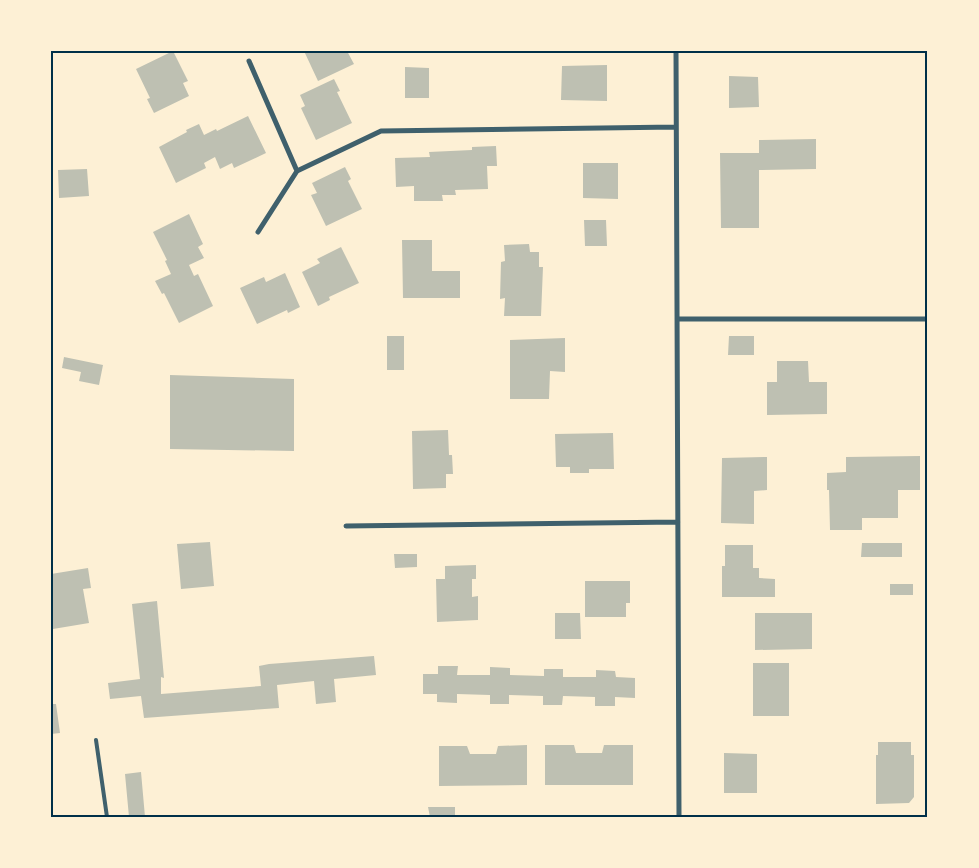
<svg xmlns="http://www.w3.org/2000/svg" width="979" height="868" font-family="'Roboto Condensed',sans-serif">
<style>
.building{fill:#bec0b2}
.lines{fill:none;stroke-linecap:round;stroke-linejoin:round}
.service{stroke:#3f606c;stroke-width:4}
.minor{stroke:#3f606c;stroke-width:5}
.neatline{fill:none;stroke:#003049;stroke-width:2}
</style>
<rect width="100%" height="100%" fill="#fdf0d5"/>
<path class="building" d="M 173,51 L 188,81 L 183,83 L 189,96 L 154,113 L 147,99 L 150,98 L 136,69 Z
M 304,51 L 347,51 L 354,64 L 318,81 Z
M 607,65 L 607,101 L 561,100 L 562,66 Z
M 405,67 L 429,68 L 429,98 L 405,98 Z
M 729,76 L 758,77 L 759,107 L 729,108 Z
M 334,79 L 340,91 L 337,92 L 352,123 L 316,140 L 301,108 L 305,106 L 300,95 Z
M 248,116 L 266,153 L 234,168 L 232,163 L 220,169 L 215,157 L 204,163 L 206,168 L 176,183 L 159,147 L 187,132 L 186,130 L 199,124 L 204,135 L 216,129 L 217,131 Z
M 816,139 L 816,169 L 759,170 L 759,228 L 721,228 L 720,153 L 759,153 L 759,140 Z
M 496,146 L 497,166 L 487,166 L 488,189 L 455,190 L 456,195 L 442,195 L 443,201 L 414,201 L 414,186 L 396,187 L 395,158 L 430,157 L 429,152 L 472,150 L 472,147 Z
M 583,163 L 618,163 L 618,199 L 583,198 Z
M 345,167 L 351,179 L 348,181 L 362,209 L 326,226 L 311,195 L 317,193 L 312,183 Z
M 87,169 L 89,196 L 59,198 L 58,170 Z
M 189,214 L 203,244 L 198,247 L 204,258 L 189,265 L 194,276 L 198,274 L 213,306 L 179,323 L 164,293 L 162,294 L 155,281 L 171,274 L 165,261 L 167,260 L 153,232 Z
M 584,220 L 606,220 L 607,246 L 585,246 Z
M 402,240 L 432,240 L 432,271 L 460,271 L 460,298 L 403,298 Z
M 529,244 L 530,252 L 539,252 L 539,267 L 543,267 L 541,316 L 504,316 L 505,298 L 500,299 L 501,262 L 505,261 L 504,245 Z
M 341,247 L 359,283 L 329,297 L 330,300 L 318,306 L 302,272 L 320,263 L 317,259 Z
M 285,273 L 300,307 L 288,313 L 287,310 L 257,324 L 240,288 L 264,277 L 266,282 Z
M 387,336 L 404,336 L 404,370 L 387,370 Z
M 729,336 L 754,336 L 754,355 L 728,355 Z
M 565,338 L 565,372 L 550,371 L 549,399 L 510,399 L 510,340 Z
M 64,357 L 103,365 L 99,385 L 79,381 L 81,372 L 62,368 Z
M 777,361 L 808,361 L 809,382 L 827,382 L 827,414 L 767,415 L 767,382 L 777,382 Z
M 170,375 L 294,379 L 294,451 L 170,449 Z
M 448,430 L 449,455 L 452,455 L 453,474 L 446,474 L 446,488 L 413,489 L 412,431 Z
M 613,433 L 614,469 L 589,469 L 589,473 L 570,473 L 570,467 L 556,467 L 555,434 Z
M 920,456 L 920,490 L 898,490 L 898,518 L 862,518 L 862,530 L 830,530 L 829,490 L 827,490 L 827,473 L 846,472 L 846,457 Z
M 767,457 L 767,490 L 754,491 L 754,524 L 721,523 L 722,458 Z
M 210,542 L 214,586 L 181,589 L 177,544 Z
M 862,543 L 902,543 L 902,557 L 861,557 Z
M 725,545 L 753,545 L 753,568 L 759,568 L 759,578 L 775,579 L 775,597 L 722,597 L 722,566 L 725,566 Z
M 394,554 L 417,554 L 417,567 L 395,568 Z
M 476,565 L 476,579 L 472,579 L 472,597 L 478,596 L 478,620 L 437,622 L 436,579 L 445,579 L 445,566 Z
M 88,568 L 91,588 L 83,589 L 89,623 L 53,629 L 51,617 L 51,574 Z
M 585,581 L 630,581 L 630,603 L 626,603 L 626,617 L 585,617 Z
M 890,584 L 913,584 L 913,595 L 890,595 Z
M 157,601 L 164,678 L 161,677 L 161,694 L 261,686 L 259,666 L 269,664 L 374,656 L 376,675 L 334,679 L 336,702 L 316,704 L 314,681 L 277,685 L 279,708 L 144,718 L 141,696 L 110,699 L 108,683 L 140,679 L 132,604 Z
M 555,613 L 580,613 L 581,639 L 555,639 Z
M 755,613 L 812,613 L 812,649 L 755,650 Z
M 753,663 L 789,663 L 789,716 L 753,716 Z
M 438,666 L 458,666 L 457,675 L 490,675 L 490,667 L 510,668 L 510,675 L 544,676 L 544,669 L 563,669 L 563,677 L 596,677 L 596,670 L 615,671 L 616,677 L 635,678 L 635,698 L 615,697 L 615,706 L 595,706 L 595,697 L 563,696 L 562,705 L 543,705 L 543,696 L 509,695 L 509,704 L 490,704 L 490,695 L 457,694 L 457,703 L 437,702 L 437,694 L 423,694 L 423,674 L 438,674 Z
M 51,704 L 56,704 L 60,733 L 51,734 Z
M 878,742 L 911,742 L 911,755 L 914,755 L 914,797 L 909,803 L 876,804 L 876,755 L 878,755 Z
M 527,745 L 527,785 L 439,786 L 439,746 L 467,746 L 470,754 L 496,754 L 498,746 Z
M 545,745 L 574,745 L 576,753 L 602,753 L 604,745 L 633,745 L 633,785 L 545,785 Z
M 724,753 L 757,754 L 757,793 L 724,793 Z
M 141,772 L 145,817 L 129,817 L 125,774 Z
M 428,807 L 455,807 L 455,817 L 430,817 Z"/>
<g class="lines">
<path class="service" d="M 96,740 L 107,817"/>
<path class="minor" d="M 676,51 L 679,817
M 249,61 L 297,171
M 258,232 L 297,171 L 381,131 L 676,127
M 677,319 L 928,319
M 346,526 L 678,522"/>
</g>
<rect width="979" height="868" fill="none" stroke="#fdf0d5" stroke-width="105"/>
<rect x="52" y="52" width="874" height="764" class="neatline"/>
</svg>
